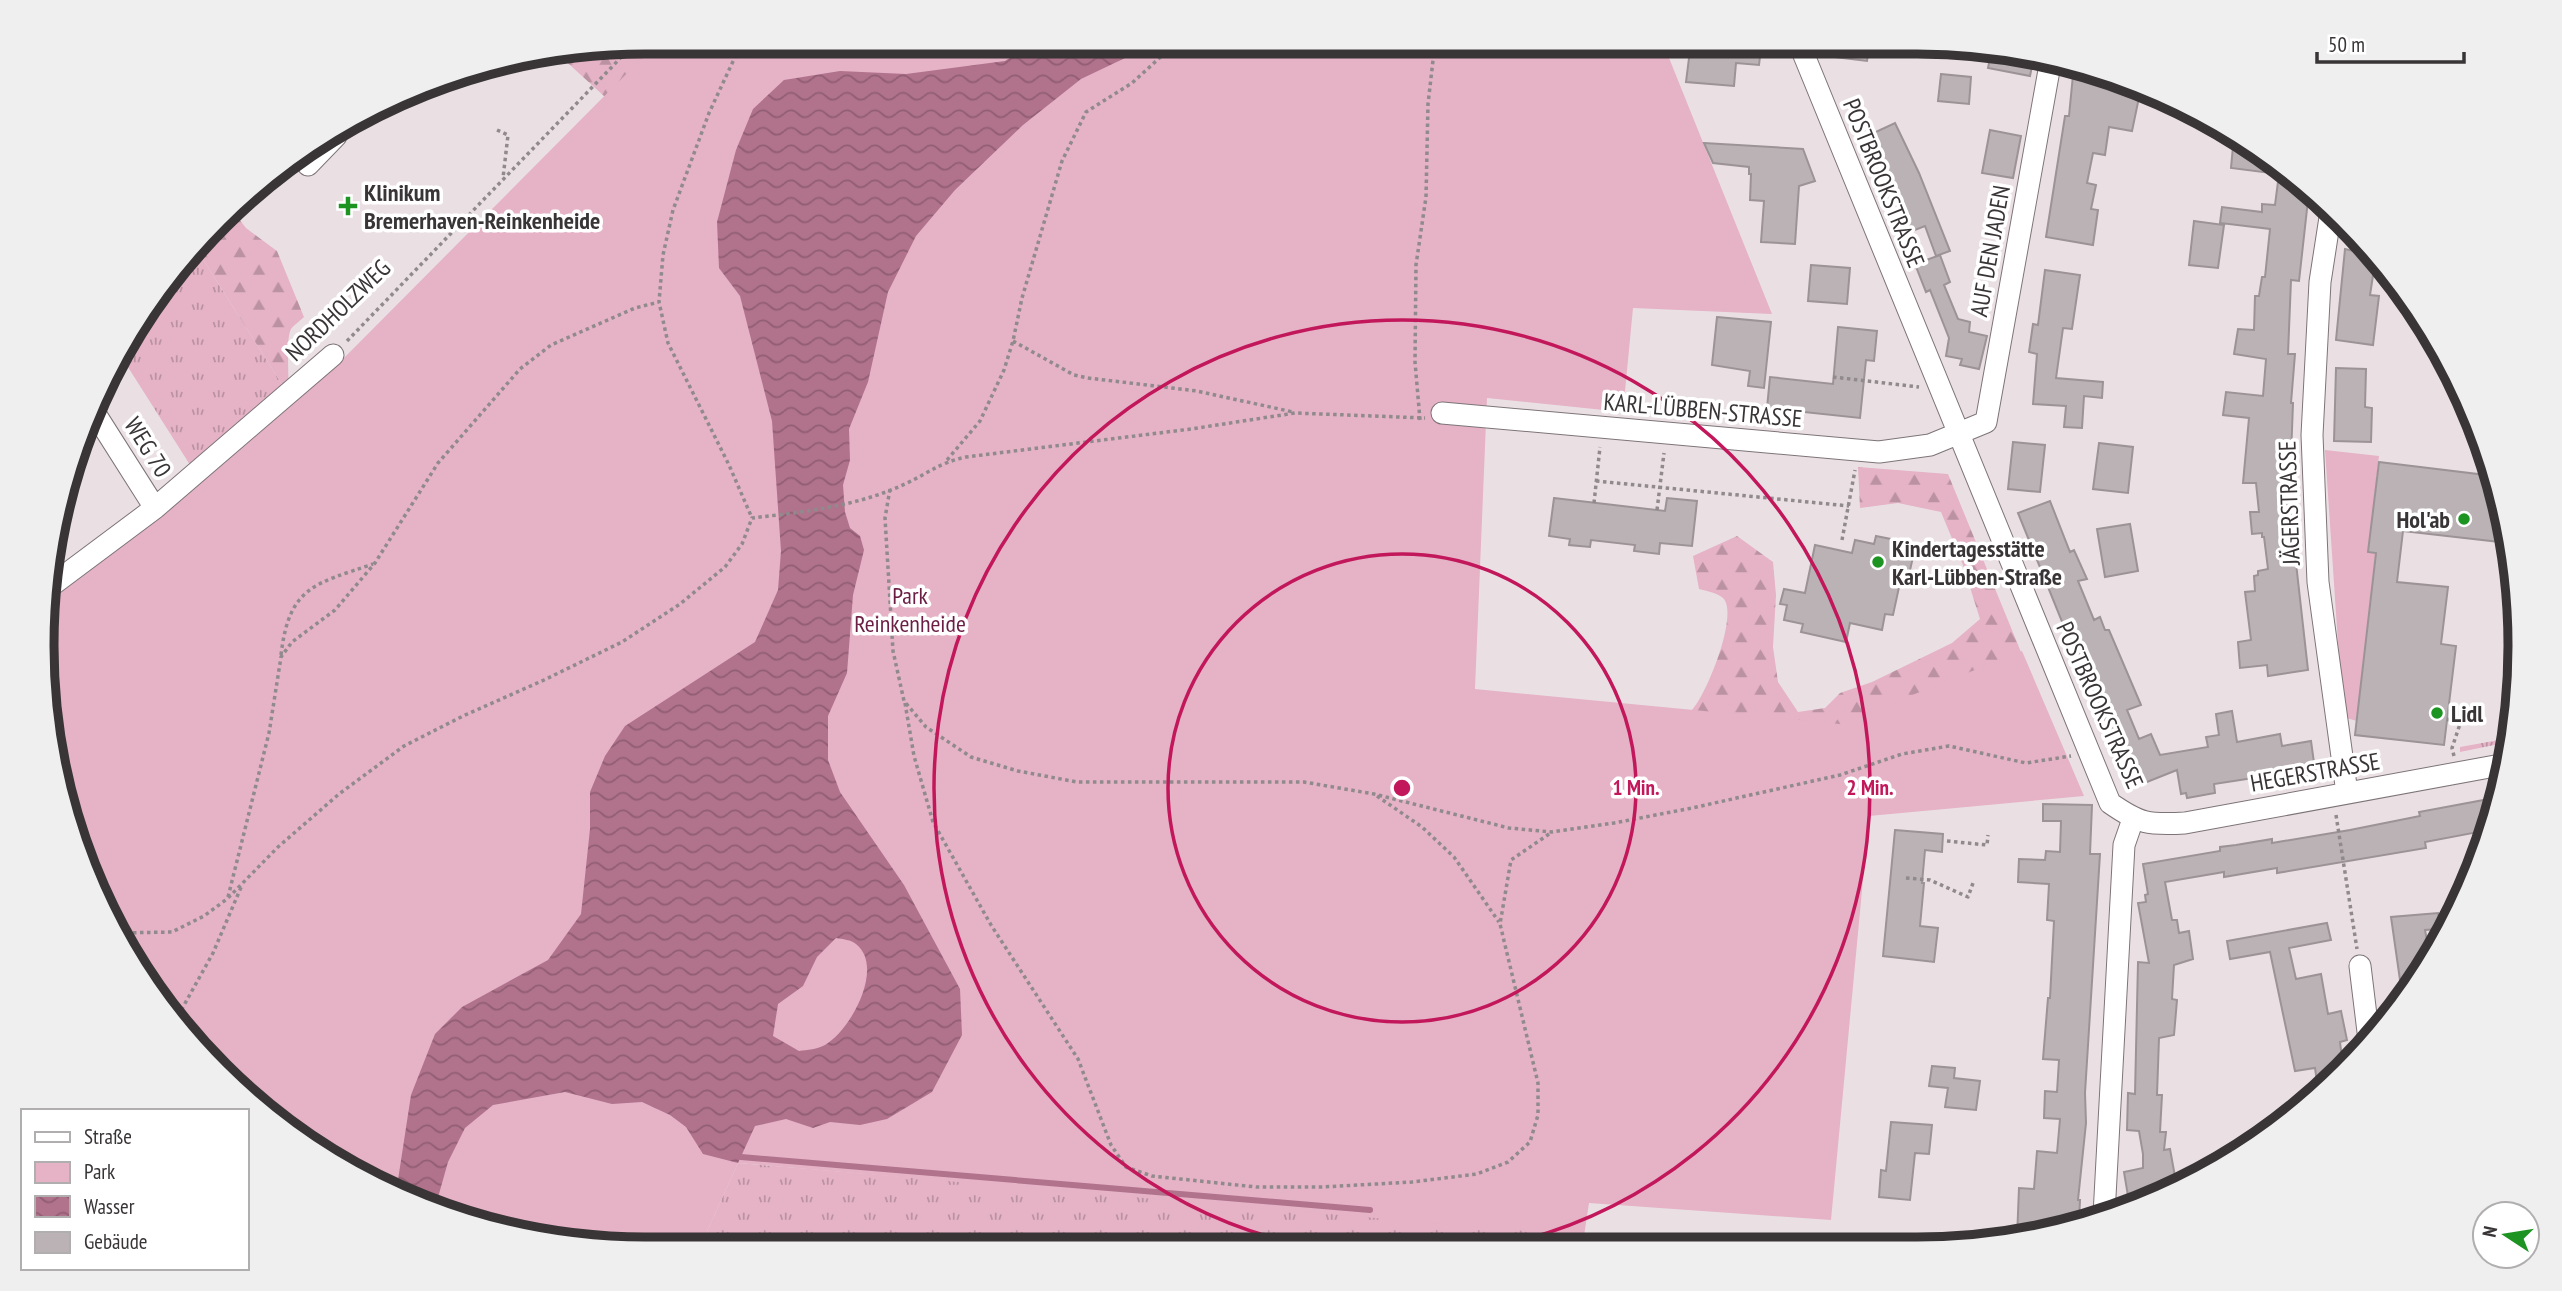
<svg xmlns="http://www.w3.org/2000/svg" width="2562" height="1291" font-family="'PT Sans Narrow',sans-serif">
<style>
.grass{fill:url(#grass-tufts)}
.forest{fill:url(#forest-firs)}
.park{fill:#e5b2c6}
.water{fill:url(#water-waves);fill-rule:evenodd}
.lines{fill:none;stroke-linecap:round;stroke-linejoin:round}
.stream{stroke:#b1728c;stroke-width:6}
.building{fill:#bbb2b5;stroke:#9c9396;stroke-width:2}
.minor-casing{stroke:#7d7478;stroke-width:23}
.path{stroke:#908a8c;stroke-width:3.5;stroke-dasharray:3.5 3.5;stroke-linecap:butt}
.minor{stroke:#fff;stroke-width:21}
.ring{fill:none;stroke:#c2185b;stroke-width:3.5}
.poi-dot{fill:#1d9422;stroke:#fff;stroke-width:2.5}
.labels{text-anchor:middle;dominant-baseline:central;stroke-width:7;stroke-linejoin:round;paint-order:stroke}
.street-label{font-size:24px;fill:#393536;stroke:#fff}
.poi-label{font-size:24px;font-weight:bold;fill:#393536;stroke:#fff;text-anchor:start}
.park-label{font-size:24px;fill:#6b1d44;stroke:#fff}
.rim{fill:none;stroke:#393536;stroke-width:9}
.centre{fill:#c2185b;stroke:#fff;stroke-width:3.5}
.ring-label{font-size:21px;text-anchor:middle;font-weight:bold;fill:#c2185b;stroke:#fff;stroke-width:7;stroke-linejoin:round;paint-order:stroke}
</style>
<defs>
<pattern id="grass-tufts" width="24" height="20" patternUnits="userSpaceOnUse" patternTransform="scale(1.75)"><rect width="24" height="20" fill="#e5b2c6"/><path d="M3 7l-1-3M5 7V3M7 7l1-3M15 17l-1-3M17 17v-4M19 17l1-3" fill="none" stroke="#bb92a2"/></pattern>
<pattern id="forest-firs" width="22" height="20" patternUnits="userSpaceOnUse" patternTransform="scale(1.75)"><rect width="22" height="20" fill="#e5b2c6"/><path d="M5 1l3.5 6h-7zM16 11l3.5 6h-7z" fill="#bb92a2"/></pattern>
<pattern id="water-waves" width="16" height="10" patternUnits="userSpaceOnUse" patternTransform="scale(1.75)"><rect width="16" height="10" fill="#b1728c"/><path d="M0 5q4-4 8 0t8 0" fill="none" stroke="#915e73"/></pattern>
</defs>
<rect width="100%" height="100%" fill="#eae0e4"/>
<path class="grass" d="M 194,245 L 288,394 L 192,468 L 119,353 L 123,343 Z
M 2510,738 L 2509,742 L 2460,752 L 2460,747 Z
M 738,1163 L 1556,1232 L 1556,1245 L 700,1247 Z"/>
<path class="forest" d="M 646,42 L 695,42 L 627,117 L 560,56 Z
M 232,210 L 246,228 L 277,251 L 304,317 C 301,320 294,325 291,329 C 285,340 290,379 288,394 L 194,245 Z
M 1858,467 L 1948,474 L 2078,791 L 1660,733 C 1670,726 1682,719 1691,711 C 1706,696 1738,617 1724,599 C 1719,593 1706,591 1699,589 L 1693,556 L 1737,536 L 1773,562 L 1776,595 L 1773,647 L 1778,682 L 1798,712 L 1825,708 L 1840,693 L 1872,682 L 1952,643 L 1980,619 L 1963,565 L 1941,512 L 1898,503 L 1860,508 Z"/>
<path class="park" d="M 658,42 L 1663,43 L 1772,314 L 1633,308 L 1623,412 L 1487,398 L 1475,689 L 1840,724 L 2022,651 L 2084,796 L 1869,816 L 1831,1220 L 1589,1203 L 1584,1236 L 738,1163 L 700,1247 L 606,1248 L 490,1229 L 379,1187 L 219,1073 L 104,912 L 47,724 L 51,596 L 161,512 L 340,362 Z
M 2325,450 L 2379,456 L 2368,552 L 2376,553 L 2357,721 L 2343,717 Z"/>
<path class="water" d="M 1034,42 L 1145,42 L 1125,58 L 1081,79 L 1023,125 L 955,190 L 916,236 L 888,292 L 868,382 L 849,429 L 850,460 L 843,485 L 845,512 L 850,528 L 860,536 L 864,550 L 853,595 L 847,673 L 828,716 L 828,760 L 840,792 L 904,885 L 960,989 L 962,1035 L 932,1092 L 887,1119 L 860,1125 L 830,1122 L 813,1128 L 786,1119 L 755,1126 L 738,1163 L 703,1154 L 686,1127 L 670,1115 L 642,1102 L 612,1104 L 565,1092 L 493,1105 L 465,1128 L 448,1162 L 435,1208 L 396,1193 L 411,1095 L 435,1034 L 462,1007 L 548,960 L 581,914 L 590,829 L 590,792 L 605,756 L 625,726 L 755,642 L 778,590 L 781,551 L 772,421 L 740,296 L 719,268 L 717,222 L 736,150 L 753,109 L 784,80 L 840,71 L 906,74 L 1005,61 ZM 836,938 C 842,939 852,940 856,944 C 885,967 851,1030 825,1045 C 818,1049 807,1050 799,1051 L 773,1036 L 778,1004 L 803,986 L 817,957 Z"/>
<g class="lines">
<path class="stream" d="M 741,1157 L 1370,1210"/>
</g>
<path class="building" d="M 1813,43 L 1870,43 L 1867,61 L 1818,55 Z
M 1738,45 L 1761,48 L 1759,65 L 1736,63 L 1734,86 L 1686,82 L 1690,50 L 1737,55 Z
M 2005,51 L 2034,56 L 2030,76 L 1988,68 L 1991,53 L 2005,55 Z
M 1941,74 L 1971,77 L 1969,104 L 1938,101 Z
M 2073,75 L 2118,80 L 2141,88 L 2132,131 L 2109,127 L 2105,155 L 2093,153 L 2087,183 L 2096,185 L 2091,209 L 2098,210 L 2093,245 L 2046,237 L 2065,116 L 2069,116 Z
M 1895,123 L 1919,173 L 1950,251 L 1936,256 L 1925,226 L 1907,233 L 1894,195 L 1867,136 Z
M 1990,130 L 2021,136 L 2013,178 L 1982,173 Z
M 2234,136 L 2284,166 L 2309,191 L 2299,281 L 2291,280 L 2288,354 L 2295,354 L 2291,403 L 2293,403 L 2290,483 L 2287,483 L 2308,670 L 2268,676 L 2267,665 L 2240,668 L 2238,642 L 2251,640 L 2245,592 L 2255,591 L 2254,576 L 2258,575 L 2258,571 L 2268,569 L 2264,537 L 2262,537 L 2262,533 L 2252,534 L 2250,512 L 2259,512 L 2256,483 L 2243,483 L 2249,418 L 2223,415 L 2226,392 L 2263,396 L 2266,359 L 2234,354 L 2238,329 L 2254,330 L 2255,296 L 2259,296 L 2262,277 L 2265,277 L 2270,229 L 2220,223 L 2222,207 L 2262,212 L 2262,204 L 2275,205 L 2279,174 L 2231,168 Z
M 1704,143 L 1803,149 L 1815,181 L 1799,186 L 1795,244 L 1761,242 L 1764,201 L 1750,200 L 1751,174 L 1749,174 L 1749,167 L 1713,163 Z
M 2194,221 L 2224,225 L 2218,268 L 2189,265 Z
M 2345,249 L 2376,256 L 2370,295 L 2379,296 L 2373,345 L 2336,340 Z
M 1940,255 L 1950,282 L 1944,285 L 1958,319 L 1970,322 L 1969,332 L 1987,336 L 1979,369 L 1960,365 L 1962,359 L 1946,356 L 1949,338 L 1930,290 L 1926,292 L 1915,264 Z
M 1811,265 L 1850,268 L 1847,304 L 1808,301 Z
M 2045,270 L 2080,275 L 2072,329 L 2063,328 L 2056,378 L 2103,382 L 2102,398 L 2084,396 L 2082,428 L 2064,427 L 2066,406 L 2033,404 L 2037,354 L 2029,352 L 2033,324 L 2038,325 Z
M 1717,317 L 1771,322 L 1764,388 L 1748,386 L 1750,371 L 1712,365 Z
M 1838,327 L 1877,331 L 1874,361 L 1866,360 L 1860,418 L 1767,408 L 1770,377 L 1833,384 Z
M 2336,368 L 2366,369 L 2365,407 L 2372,408 L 2371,442 L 2334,441 Z
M 2013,442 L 2045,445 L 2040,492 L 2008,489 Z
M 2099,443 L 2133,447 L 2128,493 L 2093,489 Z
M 2379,462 L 2494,476 L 2509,543 L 2403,531 L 2397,582 L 2448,587 L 2441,644 L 2456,646 L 2444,745 L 2355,735 L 2376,553 L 2368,552 Z
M 1554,498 L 1665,511 L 1667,498 L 1697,501 L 1692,546 L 1660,543 L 1659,554 L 1634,551 L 1635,545 L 1591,540 L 1590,547 L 1569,545 L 1570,539 L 1549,536 Z
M 2050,501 L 2070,552 L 2074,550 L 2087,579 L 2078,581 L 2094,620 L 2100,617 L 2105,630 L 2109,630 L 2141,705 L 2127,710 L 2139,739 L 2151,734 L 2160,755 L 2208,747 L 2206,737 L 2219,735 L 2216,714 L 2232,711 L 2237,742 L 2280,734 L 2282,746 L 2311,741 L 2316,777 L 2287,781 L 2286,773 L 2214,784 L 2215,793 L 2187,798 L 2186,793 L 2181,794 L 2177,770 L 2137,786 L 2115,733 L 2108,736 L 2061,625 L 2063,624 L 2018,513 Z
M 2130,524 L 2138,571 L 2105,577 L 2097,529 Z
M 1876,536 L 1916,544 L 1908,579 L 1901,578 L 1893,615 L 1885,614 L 1882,630 L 1850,623 L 1846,642 L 1801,632 L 1803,624 L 1784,620 L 1787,605 L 1780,604 L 1784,589 L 1805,593 L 1815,545 L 1852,553 L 1855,540 L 1874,544 Z
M 2489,799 L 2492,820 L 2489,830 L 2425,842 L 2426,848 L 2277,873 L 2277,868 L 2224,877 L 2224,872 L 2165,882 L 2172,920 L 2177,920 L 2179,933 L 2189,931 L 2193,959 L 2174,965 L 2172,999 L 2177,1000 L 2174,1035 L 2159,1038 L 2157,1095 L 2162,1095 L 2160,1132 L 2166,1132 L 2164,1150 L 2170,1149 L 2176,1182 L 2162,1185 L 2164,1194 L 2148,1203 L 2130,1208 L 2124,1172 L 2143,1168 L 2143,1154 L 2139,1131 L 2127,1130 L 2128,1093 L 2135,1094 L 2138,962 L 2149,963 L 2138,903 L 2146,902 L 2145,895 L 2148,894 L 2143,864 L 2220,851 L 2220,847 L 2236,845 L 2272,839 L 2272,843 L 2350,830 L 2420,816 L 2419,812 Z
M 2043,804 L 2092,805 L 2090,854 L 2100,854 L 2085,1093 L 2086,1123 L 2078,1200 L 2080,1200 L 2079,1221 L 2017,1238 L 2019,1188 L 2034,1189 L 2037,1151 L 2057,1153 L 2060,1119 L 2044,1118 L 2045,1091 L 2057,1092 L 2059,1060 L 2043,1059 L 2048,998 L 2050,998 L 2054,921 L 2047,920 L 2049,884 L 2018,882 L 2019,859 L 2045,860 L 2046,851 L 2060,852 L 2061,821 L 2043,821 Z
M 1895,830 L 1943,834 L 1942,852 L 1925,850 L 1922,883 L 1924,883 L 1920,926 L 1938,928 L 1934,962 L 1883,956 Z
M 2438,913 L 2440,929 L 2425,930 L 2430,957 L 2403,1001 L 2391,917 Z
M 2327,923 L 2331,940 L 2289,948 L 2296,979 L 2321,974 L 2328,1014 L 2341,1011 L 2347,1040 L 2340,1042 L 2343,1066 L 2328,1080 L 2317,1082 L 2315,1068 L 2295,1071 L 2270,952 L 2230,959 L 2227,941 Z
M 1932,1066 L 1955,1068 L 1954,1078 L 1980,1081 L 1976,1110 L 1945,1107 L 1948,1088 L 1929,1086 Z
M 1891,1122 L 1932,1125 L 1929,1154 L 1915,1153 L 1910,1200 L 1879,1197 L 1881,1170 L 1886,1171 Z"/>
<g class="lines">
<g class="minor-casing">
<path id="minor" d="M 1799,43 L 2110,803 C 2140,824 2148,825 2185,823 L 2506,764
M 308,165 L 336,136
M 2331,211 L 2320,282 L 2312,435 L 2318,582 L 2347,793
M 1442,413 L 1879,452 L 1930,445 L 1986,422 L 2051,59
M 96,415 L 155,508
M 52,585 L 155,508 L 333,355
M 2360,966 L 2369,1040
M 2104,1215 L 2124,845 L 2133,819"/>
</g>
<path class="path" d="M 742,42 L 709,113 L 673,210 L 663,255 L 659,302 L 668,343 L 729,465 L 752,518
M 497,130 L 508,135 L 503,178
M 347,341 L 634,44
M 1013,341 L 1074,375 L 1088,378 L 1197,391 L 1293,412
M 1833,377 L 1919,387
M 1420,420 L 1415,362 L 1416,265 L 1426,197 L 1428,104 L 1435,43
M 947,460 L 980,421 L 1004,370 L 1013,341 L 1022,298 L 1062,161 L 1086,112 L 1132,83 L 1176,43
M 1596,481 L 1849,506
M 890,489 L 885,518 L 893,651 L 904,701 L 926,727 L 971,757 L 1018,771 L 1077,782 L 1304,782 L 1374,794 L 1509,828 L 1552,832 L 1614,823 L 1692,808 L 1840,775 L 1902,754 L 1949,746 L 2026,763 L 2071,756
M 1594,503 L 1600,447
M 1657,510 L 1664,453
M 1842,540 L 1855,470
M 281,655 C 289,586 315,584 373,564
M 905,703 L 914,756 L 933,822 L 991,925 L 1078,1059 L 1111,1145 L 1126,1167 L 1152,1176 L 1256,1187 L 1322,1187 L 1412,1182 L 1477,1174 L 1508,1162 L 1530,1142 L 1538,1115 L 1538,1083 L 1500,924 L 1511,860 L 1552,832
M 2447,719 L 2460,724 L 2463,720
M 2454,756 L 2452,748 L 2460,724
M 1377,796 L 1422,827 L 1454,857 L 1499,922
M 2336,815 L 2357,949
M 1947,841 L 1987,845 L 1988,835
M 1906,878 L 1930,880 L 1968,897 L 1973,883
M 228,897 L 269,733 L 281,657 L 292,642 L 335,610 L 375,563 L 438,463 L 520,369 L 551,345 L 635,308 L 659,302
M 119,933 L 172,932 L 204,916 L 227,899 L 278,847 L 339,794 L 404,746 L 463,716 L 544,680 L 622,642 L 680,604 L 725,567 L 742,544 L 752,518 C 803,512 860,506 907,483 C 930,472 939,463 966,457 L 1191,429 L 1295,413 L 1425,418
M 178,1016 L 213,953 L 242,885"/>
<use href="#minor" class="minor"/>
</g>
<g class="ring">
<circle cx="1402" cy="788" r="234"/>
<path d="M1301 1245A468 468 0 1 1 1503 1245"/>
</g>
<g class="poi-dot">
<path d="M344.5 195.5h7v7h7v7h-7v7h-7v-7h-7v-7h7z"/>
<circle cx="2464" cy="519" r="7"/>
<circle cx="1878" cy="562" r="7"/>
<circle cx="2437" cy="713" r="7"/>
</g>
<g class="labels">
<g class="street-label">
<text transform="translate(1884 183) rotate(68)">POSTBROOKSTRASSE</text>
<text transform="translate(1990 251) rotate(-80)">AUF DEN JADEN</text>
<text transform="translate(338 310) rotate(-44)">NORDHOLZWEG</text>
<text transform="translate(1703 410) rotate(5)">KARL-LÜBBEN-STRASSE</text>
<text transform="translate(148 447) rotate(58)">WEG 70</text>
<text transform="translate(2289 503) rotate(-92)">JÄGERSTRASSE</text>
<text transform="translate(2100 705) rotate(66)">POSTBROOKSTRASSE</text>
<text transform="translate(2315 772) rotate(-10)">HEGERSTRASSE</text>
</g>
<g class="poi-label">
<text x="364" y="192">Klinikum<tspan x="364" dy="28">Bremerhaven-Reinkenheide</tspan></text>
<text x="2450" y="519" text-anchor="end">Hol'ab</text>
<text x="1892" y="548">Kindertagesstätte<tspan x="1892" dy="28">Karl-Lübben-Straße</tspan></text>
<text x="2451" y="713">Lidl</text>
</g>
<g class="park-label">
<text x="910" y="595">Park<tspan x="910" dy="28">Reinkenheide</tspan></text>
</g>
</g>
<path d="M0 0H2562V1291H0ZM645 54H1917A591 591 0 0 1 2508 645V646A591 591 0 0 1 1917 1237H645A591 591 0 0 1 54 646V645A591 591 0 0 1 645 54Z" fill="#efefef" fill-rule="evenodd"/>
<path class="rim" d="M645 54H1917A591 591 0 0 1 2508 645V646A591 591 0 0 1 1917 1237H645A591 591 0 0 1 54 646V645A591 591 0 0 1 645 54Z"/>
<circle cx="1402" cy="788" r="10" class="centre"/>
<g class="ring-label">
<text x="1636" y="795">1 Min.</text>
<text x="1870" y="795">2 Min.</text>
</g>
<rect x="21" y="1109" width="228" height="161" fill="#ffffff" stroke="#b0aeaf" stroke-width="2"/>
<rect x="35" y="1132" width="35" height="10" fill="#ffffff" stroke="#b0aeaf" stroke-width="2"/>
<text x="84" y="1144" font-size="21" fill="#393536">Straße</text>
<rect x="35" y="1162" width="35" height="21" fill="#e5b2c6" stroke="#b0aeaf" stroke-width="2"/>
<text x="84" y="1179" font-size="21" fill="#393536">Park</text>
<rect x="35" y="1196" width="35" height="21" fill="url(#water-waves)" stroke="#b0aeaf" stroke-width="2"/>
<text x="84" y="1214" font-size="21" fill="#393536">Wasser</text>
<rect x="35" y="1232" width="35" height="21" fill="#bbb2b5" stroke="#b0aeaf" stroke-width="2"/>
<text x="84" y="1249" font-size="21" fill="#393536">Gebäude</text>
<g transform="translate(2506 1235) rotate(282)"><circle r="33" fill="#ffffff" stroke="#b0aeaf" stroke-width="2"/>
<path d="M0-5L12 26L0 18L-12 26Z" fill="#1d9422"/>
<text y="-10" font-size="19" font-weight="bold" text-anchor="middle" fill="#393536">N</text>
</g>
<path d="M2317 52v10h147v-10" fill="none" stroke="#393536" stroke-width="3.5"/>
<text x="2328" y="52" font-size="21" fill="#393536" stroke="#ffffff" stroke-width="5" paint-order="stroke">50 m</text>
</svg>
